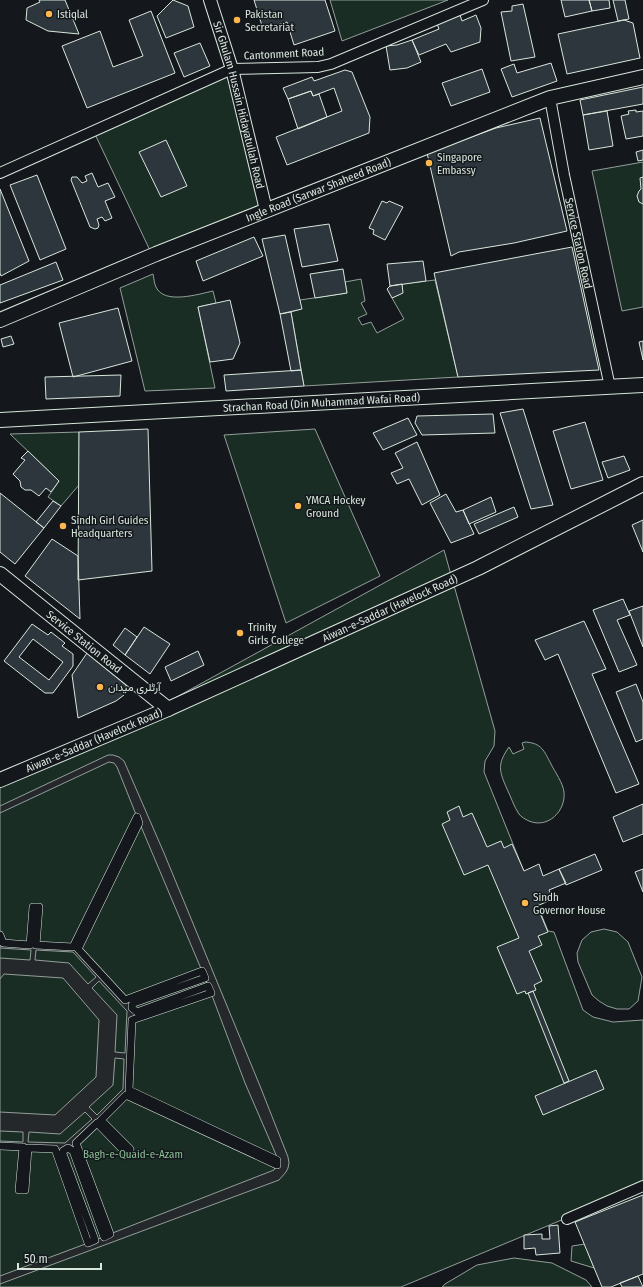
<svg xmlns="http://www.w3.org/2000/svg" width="643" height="1287" font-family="'Fira Sans Condensed',Vazirmatn,sans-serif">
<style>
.green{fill:#1a2d24;stroke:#939e99}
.parking{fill:#24282b;stroke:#939e99;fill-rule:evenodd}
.building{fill:#2c363c;stroke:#d8e6dc;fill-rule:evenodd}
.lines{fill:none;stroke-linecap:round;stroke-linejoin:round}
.pedestrian-casing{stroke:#d8e6dc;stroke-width:8}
.minor-casing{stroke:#d8e6dc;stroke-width:12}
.tertiary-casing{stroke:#d8e6dc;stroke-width:14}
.secondary-casing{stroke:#d8e6dc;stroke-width:16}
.pedestrian{stroke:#14181c;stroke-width:7}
.minor{stroke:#14181c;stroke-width:10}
.tertiary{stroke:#14181c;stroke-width:12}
.secondary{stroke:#14181c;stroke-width:14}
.poi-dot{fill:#ffb74d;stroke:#14181c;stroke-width:1.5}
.labels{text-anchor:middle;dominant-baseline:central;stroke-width:3;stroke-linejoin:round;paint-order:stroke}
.poi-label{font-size:11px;fill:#d8e6dc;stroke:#14181c;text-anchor:start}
.street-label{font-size:11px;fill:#d8e6dc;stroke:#14181c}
.park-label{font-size:11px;fill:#8ac095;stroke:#14181c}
</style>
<rect width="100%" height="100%" fill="#14181c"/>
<path class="green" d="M 330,0 L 448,0 L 342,41 Z
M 231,69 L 266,210 L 155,261 L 94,132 Z
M 643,162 L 643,307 L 622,311 L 592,171 Z
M 153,274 C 154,278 154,283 156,287 C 164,305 199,294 213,291 L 216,303 L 198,307 L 215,388 L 145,391 L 120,288 Z
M 361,279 L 365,301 L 361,303 L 367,314 L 358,318 L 362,325 L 371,322 L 377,333 L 404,319 L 392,298 L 402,293 L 402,284 L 435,280 L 458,377 L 304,386 L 291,312 L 301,309 L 300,300 L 347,293 L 345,282 Z
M 315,429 L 380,576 L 286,623 L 224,435 Z
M 79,432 L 79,485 L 61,506 L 48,497 L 59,481 L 10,434 Z
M 444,550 L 495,731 L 494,746 L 485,761 L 484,772 L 548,931 L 554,932 L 583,1010 L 593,1017 L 613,1022 L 643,1020 L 643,1186 L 401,1287 L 0,1287 L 0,782 L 102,738 Z
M 525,742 C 542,743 544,751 551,764 C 555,772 563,783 564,792 C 566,811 548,829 529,821 C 525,819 521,817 519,814 C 514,807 511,797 507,789 C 499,771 497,764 509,747 L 513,754 L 524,749 L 522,743 Z
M 604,929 L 617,932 L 628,942 L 642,977 L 638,1001 L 629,1009 L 617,1009 L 607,1006 L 599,1001 L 592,995 L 578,962 L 577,953 L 582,940 L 591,932 Z
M 585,1244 L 594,1268 L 571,1261 L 572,1246 Z
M 514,1258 L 552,1263 L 586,1280 L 592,1287 L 442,1287 L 445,1284 L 477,1265 Z"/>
<path class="parking" d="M 108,755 L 113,755 L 119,757 L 124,761 L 164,853 L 260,1086 L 288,1157 L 289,1163 L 288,1168 L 286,1172 L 279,1180 L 0,1284 L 0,1276 L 88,1243 L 55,1149 L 0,1146 L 0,1141 L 23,1142 L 23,1132 L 0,1131 L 0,1112 L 55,1115 L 96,1077 L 99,1020 L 63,978 L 4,974 L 0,979 L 0,958 L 30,960 L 31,950 L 0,948 L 0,935 L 3,943 L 73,947 L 137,817 L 117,767 L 114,763 L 109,762 L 0,813 L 0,806 ZM 140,824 L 202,971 L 125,1000 L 78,949 ZM 36,950 L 73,952 L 96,977 L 88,984 L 69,963 L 35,960 ZM 205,978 L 208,986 L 134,1011 L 134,1003 ZM 99,981 L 127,1011 L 125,1053 L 115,1052 L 117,1015 L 92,988 ZM 211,993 L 245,1083 L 277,1157 L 129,1090 L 132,1020 ZM 115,1058 L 124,1059 L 123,1089 L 97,1115 L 89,1107 L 113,1085 ZM 126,1095 L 276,1165 L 274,1170 L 110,1234 L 76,1143 ZM 85,1112 L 92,1119 L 65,1143 L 28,1142 L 29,1132 L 60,1134 ZM 70,1149 L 103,1237 L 96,1240 L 63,1154 Z"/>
<path class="building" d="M 39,0 L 65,0 L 79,34 L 48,31 L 26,20 L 27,8 L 40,2 Z
M 173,0 L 188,6 L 194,27 L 166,38 L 157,16 Z
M 254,0 L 325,0 L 335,31 L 294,45 L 287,22 L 263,29 Z
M 561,0 L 589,0 L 592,11 L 565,17 Z
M 589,0 L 609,0 L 610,8 L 592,11 Z
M 613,0 L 625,0 L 629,19 L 618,21 Z
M 523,4 L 535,57 L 511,61 L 501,12 L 512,11 L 512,6 Z
M 151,11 L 175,73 L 87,108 L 62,46 L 100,31 L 113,67 L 143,56 L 129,20 Z
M 460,15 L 462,21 L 476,15 L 481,28 L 480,42 L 451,52 L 446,44 L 419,55 L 412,40 L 439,29 L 437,24 Z
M 624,20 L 633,23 L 640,58 L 567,74 L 558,34 Z
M 412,40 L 421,62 L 407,68 L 390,70 L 386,46 L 397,45 Z
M 200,43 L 210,66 L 184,77 L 174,53 Z
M 551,63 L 557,81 L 512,97 L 501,69 L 514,64 L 517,73 Z
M 482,69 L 490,92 L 451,106 L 442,83 Z
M 345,70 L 352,72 L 370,117 L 369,133 L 287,165 L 276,137 L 342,111 L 334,88 L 313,96 L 311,91 L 288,99 L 283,88 L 312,77 L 314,81 Z
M 643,87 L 643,104 L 583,115 L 580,100 Z
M 311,91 L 313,96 L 319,94 L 327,117 L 298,129 L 288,99 Z
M 636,110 L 636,112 L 643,111 L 643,136 L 626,139 L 621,116 L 629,114 L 628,111 Z
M 607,111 L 613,146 L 589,150 L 583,115 Z
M 540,118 L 567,231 L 514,243 L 459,252 L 451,256 L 427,153 L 496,128 Z
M 166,140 L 187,186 L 161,197 L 139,152 Z
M 643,150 L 643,160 L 638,161 L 636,152 Z
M 92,173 L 98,187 L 108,183 L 115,197 L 105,201 L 112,218 L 105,221 L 102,217 L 97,219 L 99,225 L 98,228 L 95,229 L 90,227 L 71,180 L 72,177 L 77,177 L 82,183 L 87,181 L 85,176 Z
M 37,175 L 66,249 L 40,260 L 10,185 Z
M 643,177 L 643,204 L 639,202 L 637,196 L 639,191 L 641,189 L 640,178 Z
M 0,189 L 29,261 L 1,276 L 0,273 Z
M 382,201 L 387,203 L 389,201 L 403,207 L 385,240 L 373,234 L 374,230 L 369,228 Z
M 329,224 L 338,261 L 302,267 L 294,229 Z
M 285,235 L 302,309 L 280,314 L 262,239 Z
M 254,237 L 263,256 L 203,281 L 196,261 Z
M 572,247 L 599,370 L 458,377 L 434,273 Z
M 423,261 L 426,281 L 390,286 L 387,264 Z
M 56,262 L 63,280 L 0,303 L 0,285 Z
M 343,269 L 347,293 L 315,298 L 310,274 Z
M 402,284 L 403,293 L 392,298 L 387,289 L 390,286 Z
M 230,300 L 240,343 L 233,359 L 210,362 L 198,307 Z
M 118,308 L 132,361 L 73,377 L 59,323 Z
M 291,312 L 301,370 L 291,371 L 280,314 Z
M 11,336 L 14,344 L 3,347 L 1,339 Z
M 643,341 L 643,360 L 639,342 Z
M 301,370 L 304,386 L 226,391 L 224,375 Z
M 121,375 L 120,396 L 46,399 L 45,377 Z
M 523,409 L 553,505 L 531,509 L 500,413 Z
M 493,414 L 495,433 L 422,435 L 415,423 L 417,416 Z
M 408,418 L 417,435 L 383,450 L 373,433 Z
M 585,422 L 603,480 L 571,489 L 553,431 Z
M 148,429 L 152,571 L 78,580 L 79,432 Z
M 417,442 L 440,495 L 422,505 L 409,479 L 397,484 L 391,473 L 403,468 L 395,453 Z
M 28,451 L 59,481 L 51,492 L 46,488 L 39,496 L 31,490 L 25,490 L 21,487 L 20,481 L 13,474 L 25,460 L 21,458 Z
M 624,456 L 630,470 L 608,478 L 602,462 Z
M 0,493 L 44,528 L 15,564 L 0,552 Z
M 446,494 L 456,512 L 463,510 L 474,534 L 451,543 L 430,503 Z
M 491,497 L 496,512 L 469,524 L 463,510 Z
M 53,501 L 61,506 L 44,528 L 36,522 Z
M 514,507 L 518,517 L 479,534 L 474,524 Z
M 643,520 L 643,552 L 632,525 Z
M 52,539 L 78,556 L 80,619 L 25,576 Z
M 623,599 L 630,615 L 617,620 L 637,665 L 619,672 L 593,610 Z
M 643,606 L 643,647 L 629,611 Z
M 584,621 L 606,669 L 592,674 L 639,784 L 616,793 L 558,654 L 545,660 L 535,640 Z
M 32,624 L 48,635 L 51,632 L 65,643 L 62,646 L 73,654 L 73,666 L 53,693 L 45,693 L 4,661 ZM 33,639 L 63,662 L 49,680 L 19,657 Z
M 144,627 L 170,644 L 150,674 L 125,655 Z
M 125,628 L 137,637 L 125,655 L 113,645 Z
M 198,651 L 204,665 L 171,681 L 165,667 Z
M 87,653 L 126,685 L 126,688 L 124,695 L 116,701 L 78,718 L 72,675 Z
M 636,684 L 643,702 L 643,739 L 636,742 L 616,692 Z
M 643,804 L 643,834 L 623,842 L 613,817 Z
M 459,806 L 463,817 L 472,813 L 487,847 L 501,841 L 504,848 L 512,844 L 524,871 L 539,864 L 543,876 L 559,869 L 566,883 L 549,890 L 553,899 L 537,906 L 548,932 L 538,936 L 542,945 L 529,951 L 542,981 L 534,985 L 536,990 L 526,994 L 525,991 L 517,994 L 497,947 L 519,938 L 488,865 L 464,875 L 442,824 L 450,820 L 447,812 Z
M 595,854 L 602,870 L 566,885 L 559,869 Z
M 643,869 L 643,892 L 635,872 Z
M 533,991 L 569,1081 L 564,1083 L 528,993 Z
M 596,1070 L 604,1089 L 543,1115 L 535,1096 Z
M 643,1195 L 643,1274 L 611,1287 L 602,1287 L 575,1222 Z
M 558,1225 L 560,1253 L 536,1255 L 535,1248 L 524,1249 L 524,1235 L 542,1234 L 542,1239 L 550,1239 L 549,1226 Z
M 638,1276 L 643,1287 L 622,1287 L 620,1283 Z"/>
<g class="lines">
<g class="pedestrian-casing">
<path id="pedestrian" d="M 0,935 L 3,943 L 30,945 L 33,907 L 39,907 L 36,945 L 73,947 L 137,817 L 139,823 L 78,949 L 125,1000 L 202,971 L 205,978 L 134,1003 L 132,1005 L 132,1008 L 137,1012 L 208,986 L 211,993 L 132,1020 L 129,1090 L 277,1160 L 277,1165 L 126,1095 L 101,1120 L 130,1149 L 126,1153 L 97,1123 L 76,1143 L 110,1234 L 104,1237 L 73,1151 L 68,1148 L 63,1151 L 63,1154 L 95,1240 L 88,1243 L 55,1149 L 28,1148 L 25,1190 L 19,1190 L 23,1147 L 0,1146"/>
</g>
<g class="minor-casing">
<g id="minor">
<path id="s1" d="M 550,98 L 564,175 L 610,387"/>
<path d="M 0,173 L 232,69 L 318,67 L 331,64 L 483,0"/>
<path d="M 567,1219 L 643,1186"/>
</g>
</g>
<g class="tertiary-casing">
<g id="tertiary">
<path id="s2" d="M 210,0 L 232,69 L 266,210"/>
</g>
</g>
<g class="secondary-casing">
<g id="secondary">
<path id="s3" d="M 0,320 L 156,254 L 550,98 L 643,77"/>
<path id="s4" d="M 0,420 L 643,385"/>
<path id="s5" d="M 0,574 L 168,709"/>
<path id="s6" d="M 0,780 L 168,709 L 478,568 L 643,484"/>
</g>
</g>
<use href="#pedestrian" class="pedestrian"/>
<use href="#minor" class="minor"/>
<use href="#tertiary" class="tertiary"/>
<use href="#secondary" class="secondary"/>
</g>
<g class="poi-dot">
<circle cx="49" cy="14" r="4"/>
<circle cx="237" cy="20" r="4"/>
<circle cx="429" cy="163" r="4"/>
<circle cx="298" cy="506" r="4"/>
<circle cx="63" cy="526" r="4"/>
<circle cx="240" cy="633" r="4"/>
<circle cx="100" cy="687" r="4"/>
<circle cx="525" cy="903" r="4"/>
</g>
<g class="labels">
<g class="poi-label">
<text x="57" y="14">Istiqlal</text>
<text x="245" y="14">Pakistan<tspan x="245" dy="13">Secretariat</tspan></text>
<text x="437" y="157">Singapore<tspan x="437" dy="13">Embassy</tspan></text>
<text x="306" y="500">YMCA Hockey<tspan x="306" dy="13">Ground</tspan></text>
<text x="71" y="520">Sindh Girl Guides<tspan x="71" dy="13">Headquarters</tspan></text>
<text x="248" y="627">Trinity<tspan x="248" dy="13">Girls College</tspan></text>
<text x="108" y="687">آرٹلری میدان</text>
<text x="533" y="897">Sindh<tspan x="533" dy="13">Governor House</tspan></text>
</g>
<g class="street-label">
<text transform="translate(284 54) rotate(-3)">Cantonment Road</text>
<text stroke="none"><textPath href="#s2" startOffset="109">Sir Ghulam Hussain Hidayatullah Road</textPath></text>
<text stroke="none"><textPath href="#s3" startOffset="344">Ingle Road (Sarwar Shaheed Road)</textPath></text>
<text stroke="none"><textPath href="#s1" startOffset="148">Service Station Road</textPath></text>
<text stroke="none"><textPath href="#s4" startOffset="322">Strachan Road (Din Muhammad Wafai Road)</textPath></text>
<text stroke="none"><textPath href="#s6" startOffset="426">Aiwan-e-Saddar (Havelock Road)</textPath></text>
<text stroke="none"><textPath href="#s5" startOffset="108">Service Station Road</textPath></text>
<text stroke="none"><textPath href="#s6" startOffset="102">Aiwan-e-Saddar (Havelock Road)</textPath></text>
</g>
<g class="park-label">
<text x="133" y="1154">Bagh-e-Quaid-e-Azam</text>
</g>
</g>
<path d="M18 1263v6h83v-6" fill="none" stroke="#d8e6dc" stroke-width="2"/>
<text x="24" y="1263" font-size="12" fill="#d8e6dc" stroke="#14181c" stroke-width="3" paint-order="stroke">50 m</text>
</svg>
